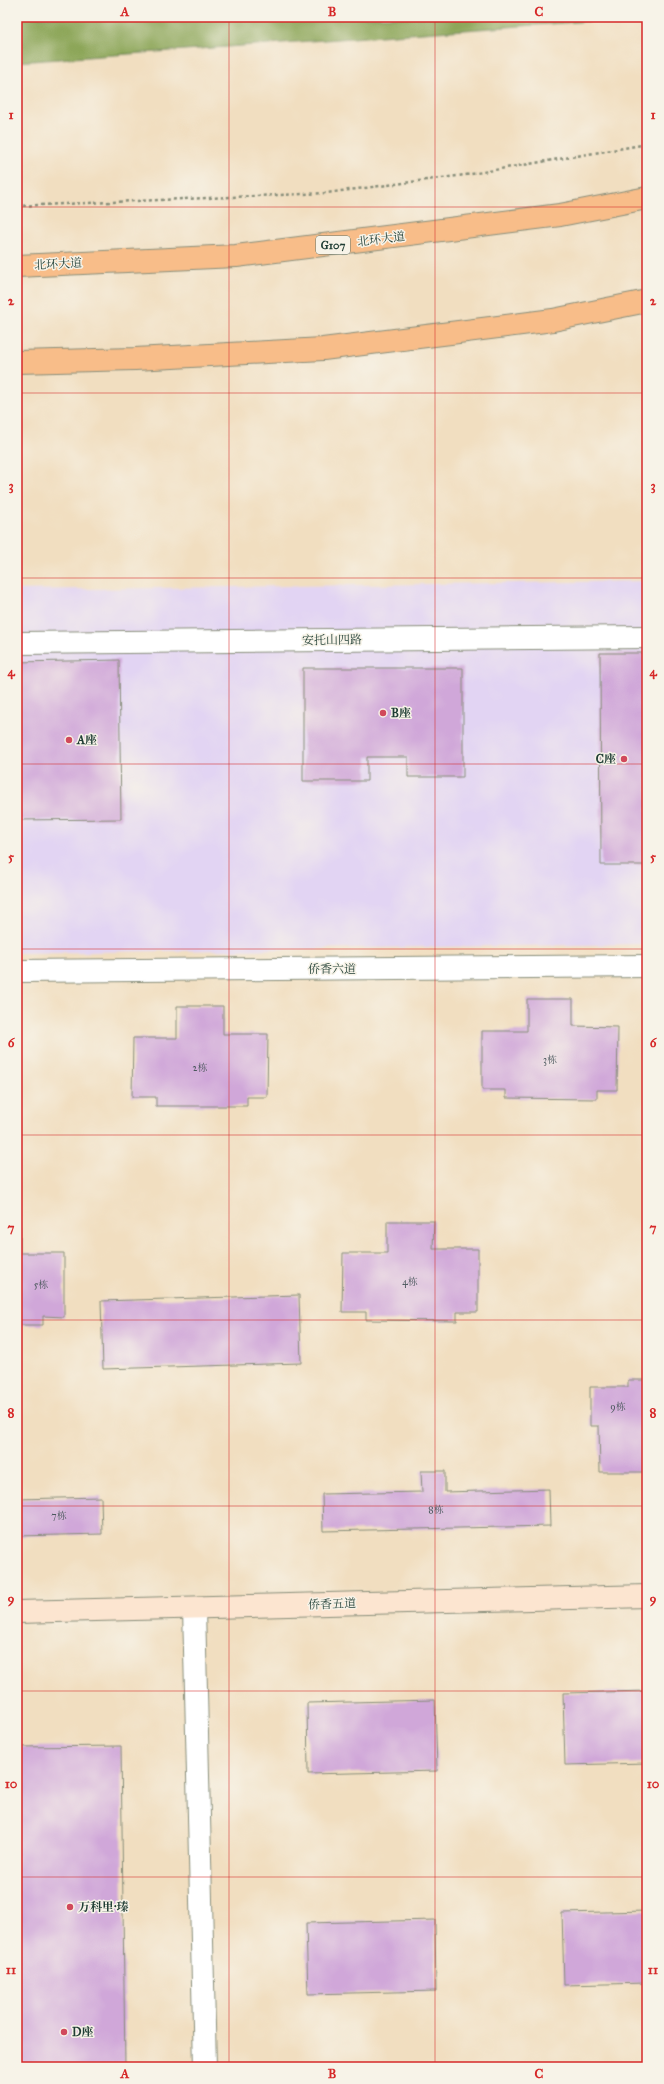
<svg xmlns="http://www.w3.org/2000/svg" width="664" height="2084" font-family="'IM FELL Great Primer','Noto Serif SC',serif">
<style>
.built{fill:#e2d4f3}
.forest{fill:#8ca659;stroke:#567246}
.building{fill:#d0a7d9}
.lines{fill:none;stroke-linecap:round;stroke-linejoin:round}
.street-casing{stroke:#888e7a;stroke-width:24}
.secondary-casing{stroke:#888e7a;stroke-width:24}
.highway-casing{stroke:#888e7a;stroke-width:24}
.path{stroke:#888e7a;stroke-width:2.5;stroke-dasharray:3 3;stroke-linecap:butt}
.street{stroke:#fff;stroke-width:22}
.secondary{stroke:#fce5d0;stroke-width:22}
.highway{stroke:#f8bd89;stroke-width:22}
.grid{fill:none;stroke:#d62828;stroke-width:1;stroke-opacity:0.55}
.poi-dot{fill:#d1495b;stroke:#f7f3e8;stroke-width:1.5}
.labels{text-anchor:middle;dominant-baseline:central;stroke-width:3;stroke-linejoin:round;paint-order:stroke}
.number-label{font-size:10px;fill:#4b585d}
.shield{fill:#f7f3e8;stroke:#60746a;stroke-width:1}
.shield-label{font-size:11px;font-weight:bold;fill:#1f3d34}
.street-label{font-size:12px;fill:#1f3d34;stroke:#f7f3e8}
.poi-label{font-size:12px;font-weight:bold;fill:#1f3d34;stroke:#f7f3e8;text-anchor:start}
.neatline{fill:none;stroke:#d62828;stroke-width:1.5}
.grid-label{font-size:13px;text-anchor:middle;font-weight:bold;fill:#d62828}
</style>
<rect width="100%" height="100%" fill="#f7f3e8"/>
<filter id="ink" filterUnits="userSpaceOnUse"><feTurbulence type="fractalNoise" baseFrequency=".025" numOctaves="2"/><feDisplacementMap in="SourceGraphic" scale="8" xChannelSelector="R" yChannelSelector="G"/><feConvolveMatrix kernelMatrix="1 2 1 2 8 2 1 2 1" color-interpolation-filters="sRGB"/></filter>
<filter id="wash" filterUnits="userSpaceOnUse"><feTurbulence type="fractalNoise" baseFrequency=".012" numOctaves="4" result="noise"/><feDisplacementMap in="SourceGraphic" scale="16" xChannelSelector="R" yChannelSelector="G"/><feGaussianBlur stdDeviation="0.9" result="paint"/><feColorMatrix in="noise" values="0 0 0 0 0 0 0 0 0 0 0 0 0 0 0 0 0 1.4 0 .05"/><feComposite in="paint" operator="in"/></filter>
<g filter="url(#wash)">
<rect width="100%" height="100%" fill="#f1dec0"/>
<path class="built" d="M 647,581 L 647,944 L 17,953 L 17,590 Z"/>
<path class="forest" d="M 17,17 L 647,17 L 17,62 Z"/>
<g id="blocks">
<path class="building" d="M 600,653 L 647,653 L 647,865 L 601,865 Z
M 119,660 L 121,819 L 17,820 L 17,662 Z
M 303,668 L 463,668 L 463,777 L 408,777 L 408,757 L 367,757 L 367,781 L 303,781 Z
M 527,999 L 573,999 L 573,1026 L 618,1027 L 617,1090 L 597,1090 L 597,1099 L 506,1098 L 506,1090 L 482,1090 L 482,1031 L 527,1031 Z
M 177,1006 L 223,1006 L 223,1034 L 268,1034 L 267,1097 L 247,1097 L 247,1106 L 156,1106 L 156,1097 L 132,1097 L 133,1038 L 177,1038 Z
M 387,1221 L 434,1221 L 433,1249 L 478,1249 L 478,1312 L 457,1312 L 457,1321 L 366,1320 L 366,1312 L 342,1312 L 343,1253 L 387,1253 Z
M 17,1226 L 20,1226 L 20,1253 L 64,1253 L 64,1317 L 43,1316 L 43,1325 L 17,1325 Z
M 299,1295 L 301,1363 L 103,1369 L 101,1301 Z
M 628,1380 L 647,1380 L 647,1472 L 600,1472 L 599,1426 L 590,1426 L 590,1387 L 628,1387 Z
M 421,1471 L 445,1471 L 445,1492 L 549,1489 L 550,1526 L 323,1531 L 322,1494 L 422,1492 Z
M 101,1497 L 102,1534 L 17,1536 L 17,1499 Z
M 647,1691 L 647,1763 L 565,1765 L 563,1693 Z
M 435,1700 L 437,1771 L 308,1774 L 307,1703 Z
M 121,1746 L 125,2067 L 17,2067 L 17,1747 Z
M 647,1911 L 647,1983 L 564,1985 L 562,1913 Z
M 435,1920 L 436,1991 L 308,1994 L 306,1923 Z"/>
</g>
</g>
<g filter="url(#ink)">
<use href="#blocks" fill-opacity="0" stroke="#888e7a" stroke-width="1"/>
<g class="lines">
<g class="street-casing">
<path id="street" d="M 17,643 L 647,637
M 17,971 L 647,966
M 194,1608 L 205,2067"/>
</g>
<g class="secondary-casing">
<path id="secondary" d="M 17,1612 L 647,1596"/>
</g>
<g class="highway-casing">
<path id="highway" d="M 17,266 L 236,256 L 560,215 L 647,198
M 17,362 L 135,359 L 323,349 L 553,320 L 647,301"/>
</g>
<path class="path" d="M 17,206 L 326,193 L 465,175 L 647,144"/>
<use href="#street" class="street"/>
<use href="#secondary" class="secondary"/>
<use href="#highway" class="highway"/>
</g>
</g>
<path class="grid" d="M 229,17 L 229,2067M 435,17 L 435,2067M 17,207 L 647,207M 17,393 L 647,393M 17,578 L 647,578M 17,764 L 647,764M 17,949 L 647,949M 17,1135 L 647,1135M 17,1320 L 647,1320M 17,1506 L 647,1506M 17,1691 L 647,1691M 17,1877 L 647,1877"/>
<g class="poi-dot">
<circle cx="383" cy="713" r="4"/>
<circle cx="69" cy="740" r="4"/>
<circle cx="624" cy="759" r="4"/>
<circle cx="70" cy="1907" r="4"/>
<circle cx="64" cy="2032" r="4"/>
</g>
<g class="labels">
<g class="number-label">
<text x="550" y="1060">3栋</text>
<text x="200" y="1068">2栋</text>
<text x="410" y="1282">4栋</text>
<text x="41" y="1285">5栋</text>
<text x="618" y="1407">9栋</text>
<text x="436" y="1510">8栋</text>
<text x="59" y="1516">7栋</text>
</g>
<rect class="shield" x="316" y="236" width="34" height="18" rx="3"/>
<g class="shield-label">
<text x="333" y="245">G107</text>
</g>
<g class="street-label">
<text transform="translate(381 239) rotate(-7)">北环大道</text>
<text transform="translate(58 264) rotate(-3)">北环大道</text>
<text transform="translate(332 640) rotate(-1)">安托山四路</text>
<text x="332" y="969">侨香六道</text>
<text transform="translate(332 1604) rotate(-2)">侨香五道</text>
</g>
<g class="poi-label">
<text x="391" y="713">B座</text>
<text x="77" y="740">A座</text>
<text x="616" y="759" text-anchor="end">C座</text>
<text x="78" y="1907">万科里·瑧</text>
<text x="72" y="2032">D座</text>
</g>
</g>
<rect width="664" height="2084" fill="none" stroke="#f7f3e8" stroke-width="44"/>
<rect x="22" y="22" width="620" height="2040" class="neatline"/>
<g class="grid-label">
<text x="125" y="16">A</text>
<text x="332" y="16">B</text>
<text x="539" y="16">C</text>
<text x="11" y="119">1</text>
<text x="653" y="119">1</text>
<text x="11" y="305">2</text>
<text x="653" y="305">2</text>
<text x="11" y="490">3</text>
<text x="653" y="490">3</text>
<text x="11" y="676">4</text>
<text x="653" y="676">4</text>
<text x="11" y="861">5</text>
<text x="653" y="861">5</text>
<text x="11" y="1047">6</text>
<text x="653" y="1047">6</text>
<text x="11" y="1232">7</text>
<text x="653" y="1232">7</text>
<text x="11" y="1417">8</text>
<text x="653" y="1417">8</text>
<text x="11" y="1603">9</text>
<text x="653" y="1603">9</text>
<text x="11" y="1788">10</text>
<text x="653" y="1788">10</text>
<text x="11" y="1974">11</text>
<text x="653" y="1974">11</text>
<text x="125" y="2078">A</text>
<text x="332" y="2078">B</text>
<text x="539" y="2078">C</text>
</g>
</svg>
